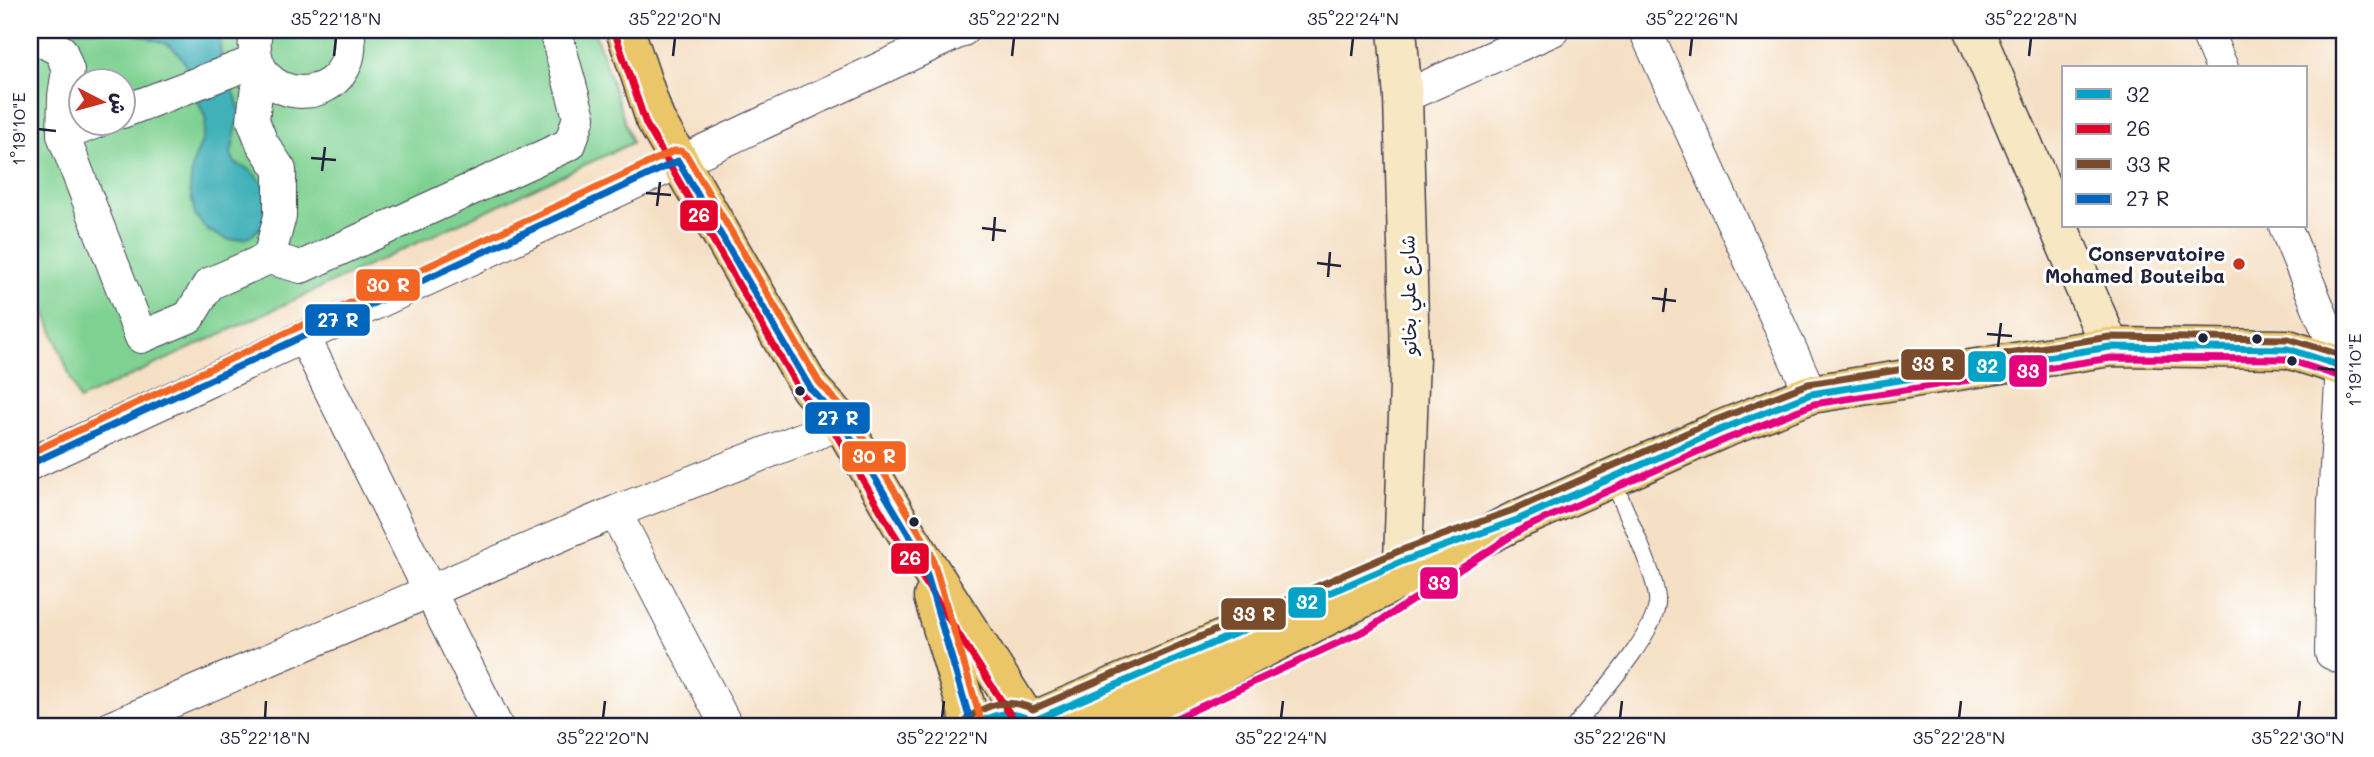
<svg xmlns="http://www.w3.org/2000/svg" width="2374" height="757" font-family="Mali,'Playpen Sans Arabic',sans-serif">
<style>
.green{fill:#7fd192;stroke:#507a66;stroke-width:2;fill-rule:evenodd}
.water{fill:#40b1b8;stroke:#316a7a;stroke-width:2}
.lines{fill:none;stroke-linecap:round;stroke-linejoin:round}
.lane-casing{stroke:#423e50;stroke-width:18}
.street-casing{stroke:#423e50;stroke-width:34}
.secondary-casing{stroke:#423e50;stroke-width:41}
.primary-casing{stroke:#423e50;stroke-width:41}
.lane{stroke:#fff;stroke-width:16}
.street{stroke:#fff;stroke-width:32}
.secondary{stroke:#f7e8c3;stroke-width:38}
.primary{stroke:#ebc669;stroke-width:38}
.bus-1-casing{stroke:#fff;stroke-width:12}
.bus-2-casing{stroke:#fff;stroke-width:12}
.bus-3-casing{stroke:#fff;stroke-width:12}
.bus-4-casing{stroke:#fff;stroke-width:12}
.bus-5-casing{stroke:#fff;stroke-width:12}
.bus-6-casing{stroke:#fff;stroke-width:12}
.bus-1{stroke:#02a2c7;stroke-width:7}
.bus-2{stroke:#e4002b;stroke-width:7}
.bus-3{stroke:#7a4b2a;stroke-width:7}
.bus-4{stroke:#0065bd;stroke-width:7}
.bus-5{stroke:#f26522;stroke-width:7}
.bus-6{stroke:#e5007d;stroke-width:7}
.ticks{fill:none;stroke:#22223b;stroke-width:2.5}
.poi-dot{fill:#c8321e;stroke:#fff;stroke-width:2.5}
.bus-dot{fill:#22223b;stroke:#fff;stroke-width:2.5}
.labels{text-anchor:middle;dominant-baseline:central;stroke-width:6;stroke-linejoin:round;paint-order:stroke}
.poi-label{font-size:19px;font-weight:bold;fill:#22223b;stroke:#fff;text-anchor:end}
.street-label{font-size:19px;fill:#22223b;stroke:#fff}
.line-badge{stroke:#fff;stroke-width:2.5}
.badge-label{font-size:19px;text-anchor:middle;font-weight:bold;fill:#fff}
.neatline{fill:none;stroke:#22223b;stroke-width:2.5}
.ticks-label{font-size:18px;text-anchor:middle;fill:#22223b}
</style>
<rect width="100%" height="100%" fill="#fff"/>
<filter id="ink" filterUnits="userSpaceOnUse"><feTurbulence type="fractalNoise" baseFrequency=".0143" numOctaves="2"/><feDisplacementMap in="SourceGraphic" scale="14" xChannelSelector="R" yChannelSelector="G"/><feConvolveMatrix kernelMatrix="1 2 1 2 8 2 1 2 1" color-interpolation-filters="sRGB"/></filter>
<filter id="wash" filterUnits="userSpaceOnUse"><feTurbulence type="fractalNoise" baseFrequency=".00686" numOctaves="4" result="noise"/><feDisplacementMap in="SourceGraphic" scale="28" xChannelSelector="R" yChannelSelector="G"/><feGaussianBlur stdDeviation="1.57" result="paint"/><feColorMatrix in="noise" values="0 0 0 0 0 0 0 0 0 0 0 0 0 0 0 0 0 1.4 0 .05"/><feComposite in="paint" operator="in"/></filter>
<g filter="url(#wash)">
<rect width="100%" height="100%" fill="#f5e0c5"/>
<path class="green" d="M 30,30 L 594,30 L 632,143 L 79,400 L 30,272 ZM 80,80 L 122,80 L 122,122 L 80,122 Z"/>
<path class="water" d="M 127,30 L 222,30 L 220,48 L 222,59 L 188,71 C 175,36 156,44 127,30 Z
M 232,86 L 240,111 L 231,154 L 235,163 L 250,170 L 264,184 L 270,203 L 264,225 L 248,238 L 229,240 L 208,231 L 195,215 L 190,190 L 192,166 L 203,138 L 206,119 L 197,99 Z"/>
</g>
<g filter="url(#ink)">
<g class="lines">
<g class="lane-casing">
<path id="lane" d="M 1574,727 C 1596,699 1653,638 1657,604 C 1660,581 1622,504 1612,478"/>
</g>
<g class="street-casing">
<path id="street" d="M 256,30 C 241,113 363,112 348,30
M 1645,30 L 1811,394
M 2206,30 L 2222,68
M 30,34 L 61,51 L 68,70 L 64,96 L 63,135 L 141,337 L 189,317 L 209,284 L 269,258 L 301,267 L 570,144 L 579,117 L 555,30
M 265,75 L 256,93 L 253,120 L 262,143 L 280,170 L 280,216 L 269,258
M 1403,97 L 1553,30
M 122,112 L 256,61
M 63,135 L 96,122
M 2285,226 L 2342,366 L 2334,502 L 2331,653 L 2344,659
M 304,337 L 497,727
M 30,464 L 963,30
M 615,512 L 727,727
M 112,727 L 615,512 L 842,423"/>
</g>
<g class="secondary-casing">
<path id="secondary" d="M 1397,30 L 1403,97 L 1410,356 L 1403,561
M 1974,30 L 2110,347"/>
</g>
<g class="primary-casing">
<path id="primary" d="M 625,30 L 655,119 L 810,388 L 842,423 L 902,526 L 1024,716
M 933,597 L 972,727
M 1033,721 L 1265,621
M 1112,725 L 1517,520 L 1720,430 L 1811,394 L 2110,347 L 2288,349 L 2344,367"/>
</g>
<use href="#lane" class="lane"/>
<use href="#street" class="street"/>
<use href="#secondary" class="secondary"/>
<use href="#primary" class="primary"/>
<g class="bus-1-casing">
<path id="bus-1" d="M 974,727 C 993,712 1011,710 1033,721 L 1403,561 L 1517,520 L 1720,430 L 1811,394 L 2110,347 L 2288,349 L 2344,367"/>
</g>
<g class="bus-2-casing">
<path id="bus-2" d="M 615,33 L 646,124 L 801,393 L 833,429 L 893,532 L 1015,722 L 1021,727"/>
</g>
<g class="bus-3-casing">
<path id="bus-3" d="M 967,719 C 988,703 1009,698 1033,709 L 1399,551 L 1513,510 L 1716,420 L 1808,384 L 2109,337 L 2289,339 L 2344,356"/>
</g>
<g class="bus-4-casing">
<path id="bus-4" d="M 30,464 L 678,161 L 810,388 L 842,423 L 921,555 L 972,727"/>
</g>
<g class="bus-5-casing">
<path id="bus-5" d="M 30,453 L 674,151 L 681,151 L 687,156 L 819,382 L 851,418 L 930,550 L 982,724"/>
</g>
<g class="bus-6-casing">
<path id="bus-6" d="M 1157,727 L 1368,629 L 1522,529 L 1724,440 L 1814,404 L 2111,358 L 2286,359 L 2341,377"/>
</g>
<use href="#bus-1" class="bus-1"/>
<use href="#bus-2" class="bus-2"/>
<use href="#bus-3" class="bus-3"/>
<use href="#bus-4" class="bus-4"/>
<use href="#bus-5" class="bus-5"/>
<use href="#bus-6" class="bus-6"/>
</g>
</g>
<path class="ticks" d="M 334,56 L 336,38M 673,56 L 675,38M 1012,56 L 1014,38M 1351,56 L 1353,38M 1690,56 L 1692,38M 2029,56 L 2031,38M 38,129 L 56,131M 311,158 L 336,160M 322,171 L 325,147M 646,193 L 671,195M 657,206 L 660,182M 982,228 L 1006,231M 993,241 L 995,217M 1317,263 L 1341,266M 1328,277 L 1330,252M 1652,298 L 1676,301M 1663,312 L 1666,288M 1987,334 L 2012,336M 1998,347 L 2001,323M 2318,368 L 2336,370M 265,718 L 266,701M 603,718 L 605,701M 942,718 L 944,701M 1281,718 L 1283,701M 1620,718 L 1622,701M 1959,718 L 1961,701M 2298,718 L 2300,701"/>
<circle class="poi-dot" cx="2239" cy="264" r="7"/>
<g class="bus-dot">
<circle cx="2203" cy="338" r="6"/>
<circle cx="2257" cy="339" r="6"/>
<circle cx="2292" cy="361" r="6"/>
<circle cx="800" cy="391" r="6"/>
<circle cx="914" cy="522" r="6"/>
</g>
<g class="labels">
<g class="poi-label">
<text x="2225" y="253">Conservatoire<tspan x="2225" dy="22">Mohamed Bouteiba</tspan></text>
</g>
<g class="street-label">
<text transform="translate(1408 295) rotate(-91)">شارع علي بخاتو</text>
</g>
</g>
<g class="line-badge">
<rect x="679" y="199" width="40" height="33" rx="7" fill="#e4002b"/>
<rect x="355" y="268" width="66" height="34" rx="7" fill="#f26522"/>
<rect x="304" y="303" width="67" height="34" rx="7" fill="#0065bd"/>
<rect x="1900" y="348" width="66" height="33" rx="7" fill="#7a4b2a"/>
<rect x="1967" y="350" width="40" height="33" rx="7" fill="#02a2c7"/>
<rect x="2008" y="354" width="40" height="34" rx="7" fill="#e5007d"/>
<rect x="804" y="401" width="67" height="34" rx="7" fill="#0065bd"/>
<rect x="841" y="440" width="66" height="33" rx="7" fill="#f26522"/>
<rect x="890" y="542" width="40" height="33" rx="7" fill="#e4002b"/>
<rect x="1419" y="566" width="40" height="34" rx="7" fill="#e5007d"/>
<rect x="1287" y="586" width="40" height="33" rx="7" fill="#02a2c7"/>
<rect x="1220" y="597" width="67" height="34" rx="7" fill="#7a4b2a"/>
</g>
<g class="badge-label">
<text x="699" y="222">26</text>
<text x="388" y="292">30 R</text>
<text x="338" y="327">27 R</text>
<text x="1933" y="371">33 R</text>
<text x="1987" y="373">32</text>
<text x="2028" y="378">33</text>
<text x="838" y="425">27 R</text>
<text x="874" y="463">30 R</text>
<text x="910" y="565">26</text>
<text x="1439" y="590">33</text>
<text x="1307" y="609">32</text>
<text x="1254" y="621">33 R</text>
</g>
<rect width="2374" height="757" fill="none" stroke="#fff" stroke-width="77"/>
<rect x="2062" y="66" width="245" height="161" fill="#ffffff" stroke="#a7a7b1" stroke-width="2"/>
<rect x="2076" y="89" width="35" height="10" fill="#02a2c7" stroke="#a7a7b1" stroke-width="2"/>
<text x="2126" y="102" font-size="21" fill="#22223b">32</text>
<rect x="2076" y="124" width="35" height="10" fill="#e4002b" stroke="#a7a7b1" stroke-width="2"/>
<text x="2126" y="136" font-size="21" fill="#22223b">26</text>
<rect x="2076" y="159" width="35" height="10" fill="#7a4b2a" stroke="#a7a7b1" stroke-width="2"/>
<text x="2126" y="172" font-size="21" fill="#22223b">33 R</text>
<rect x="2076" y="194" width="35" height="10" fill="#0065bd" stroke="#a7a7b1" stroke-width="2"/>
<text x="2126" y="206" font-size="21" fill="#22223b">27 R</text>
<g transform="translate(102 102) rotate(96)"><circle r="33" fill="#ffffff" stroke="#a7a7b1" stroke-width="2"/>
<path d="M0-5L12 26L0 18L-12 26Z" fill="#c8321e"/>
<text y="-10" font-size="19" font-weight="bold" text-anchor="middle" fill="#22223b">ش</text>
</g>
<rect x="38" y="38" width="2298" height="680" class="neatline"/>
<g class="ticks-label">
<text x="336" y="25">35°22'18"N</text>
<text x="675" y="25">35°22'20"N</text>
<text x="1014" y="25">35°22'22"N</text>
<text x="1353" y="25">35°22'24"N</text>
<text x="1692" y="25">35°22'26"N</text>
<text x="2031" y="25">35°22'28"N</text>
<text transform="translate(19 129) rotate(-90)" y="6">1°19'10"E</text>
<text transform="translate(2355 370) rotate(-90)" y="6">1°19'10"E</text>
<text x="265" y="744">35°22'18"N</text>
<text x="603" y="744">35°22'20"N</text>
<text x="942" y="744">35°22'22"N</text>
<text x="1281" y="744">35°22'24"N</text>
<text x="1620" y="744">35°22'26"N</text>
<text x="1959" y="744">35°22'28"N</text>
<text x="2298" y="744">35°22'30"N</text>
</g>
</svg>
